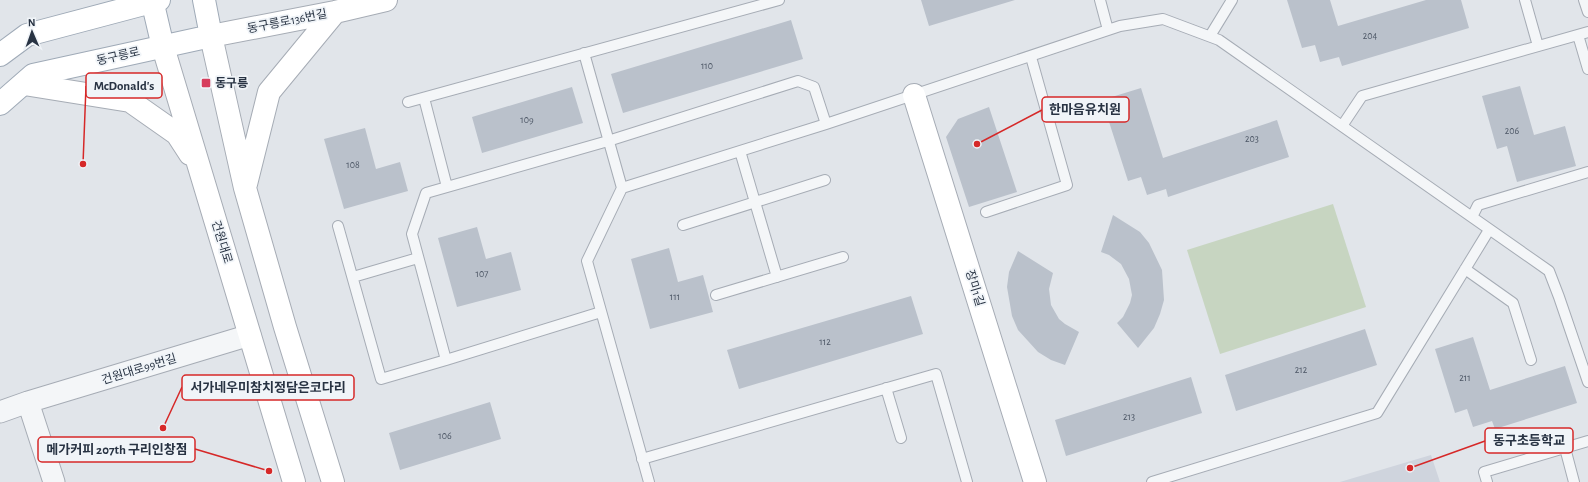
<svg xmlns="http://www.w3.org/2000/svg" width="1588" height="482" font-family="'Alegreya Sans','Noto Sans KR',sans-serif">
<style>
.built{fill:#cfd4dd}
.green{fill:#c7d5c1}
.building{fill:#bac1cb}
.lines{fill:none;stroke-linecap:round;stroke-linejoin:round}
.lane-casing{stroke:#a6acb5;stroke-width:12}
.street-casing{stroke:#a6acb5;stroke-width:23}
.secondary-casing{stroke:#a6acb5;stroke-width:24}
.primary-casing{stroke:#9faab7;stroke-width:24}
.lane{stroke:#f4f6f8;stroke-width:10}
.street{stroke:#f4f6f8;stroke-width:21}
.secondary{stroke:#fff;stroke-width:22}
.primary{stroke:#fff;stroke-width:22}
.poi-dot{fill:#d73e5d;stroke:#f0f4f8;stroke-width:1.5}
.labels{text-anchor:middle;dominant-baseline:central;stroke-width:3.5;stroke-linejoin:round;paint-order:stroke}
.number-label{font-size:10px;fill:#4c5665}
.street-label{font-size:12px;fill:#283343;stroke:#f0f4f8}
.poi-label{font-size:12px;font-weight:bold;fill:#283343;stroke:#f0f4f8;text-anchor:start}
.leader{fill:none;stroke:#d62828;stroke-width:1.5}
.callout-dot{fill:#d62828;stroke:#f0f4f8;stroke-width:1.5}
.callout{fill:#f0f4f8;stroke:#d62828;stroke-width:1.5}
.callout-label{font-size:13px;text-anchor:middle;font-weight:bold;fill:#283343}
</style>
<rect width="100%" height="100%" fill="#e1e5ea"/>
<path class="built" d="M 1431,455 L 1440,482 L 1340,482 Z"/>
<path class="green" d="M 1333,204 L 1366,307 L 1220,354 L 1187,250 Z"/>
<path class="building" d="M 921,0 L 1015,0 L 929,26 Z
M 1287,0 L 1330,0 L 1338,26 L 1426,0 L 1461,0 L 1469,28 L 1342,66 L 1339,57 L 1320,62 L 1315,45 L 1302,48 Z
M 791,20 L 803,59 L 623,113 L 611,74 Z
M 1520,86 L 1534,135 L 1565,126 L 1576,166 L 1517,182 L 1507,146 L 1497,149 L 1482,96 Z
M 572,87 L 583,123 L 482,153 L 472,117 Z
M 1141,88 L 1163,158 L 1277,120 L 1289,157 L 1168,197 L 1166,189 L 1147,195 L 1141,177 L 1128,181 L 1102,100 Z
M 989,107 L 1017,192 L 969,207 L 946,137 L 958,119 Z
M 365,128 L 376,169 L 400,162 L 408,191 L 344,209 L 324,139 Z
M 1113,215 L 1140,232 L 1149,243 L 1162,270 L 1164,300 L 1160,314 L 1154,328 L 1138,348 L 1117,323 L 1123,317 L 1130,303 L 1132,295 L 1129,279 L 1121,264 L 1109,255 L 1101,252 Z
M 477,227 L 486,259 L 511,252 L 521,290 L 457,307 L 438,238 Z
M 669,248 L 678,282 L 703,275 L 713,312 L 650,329 L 631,259 Z
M 1018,251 L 1053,273 L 1049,289 L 1051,305 L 1059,319 L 1065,324 L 1079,332 L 1065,365 L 1051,360 L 1038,352 L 1018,330 L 1012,316 L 1007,287 L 1009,272 Z
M 911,296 L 923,334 L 739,389 L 727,350 Z
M 1365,329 L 1377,365 L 1236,411 L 1225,375 Z
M 1473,337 L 1490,390 L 1565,366 L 1577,403 L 1495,429 L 1492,421 L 1473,427 L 1467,409 L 1455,413 L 1435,349 Z
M 1191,377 L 1202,413 L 1066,456 L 1055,420 Z
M 490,402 L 501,439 L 400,470 L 389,433 Z"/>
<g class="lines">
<g class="lane-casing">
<path id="lane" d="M 1100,0 L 1108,30
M 1525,0 L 1538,46
M 1584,0 L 1588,12
M 1578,35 L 1588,69
M 1210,36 L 1232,0
M 584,53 L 622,188
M 424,98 L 447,187
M 408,102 L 779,0
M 1342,126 L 1362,96 L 1588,32
M 740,151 L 777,277
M 986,212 L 1067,185 L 1031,57
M 1472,217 L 1478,205 L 1588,172
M 683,225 L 825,180
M 338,226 L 381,379 L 446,360
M 1465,269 L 1513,303 L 1531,360
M 353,277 L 418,258
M 716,295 L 843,257
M 601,312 L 446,360 L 412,234 L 426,193 L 608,141 L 798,81 L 814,87 L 826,124
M 886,388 L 901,438
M 1565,448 L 1574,482
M 642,459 L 936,374 L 967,482
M 649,482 L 587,261 L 622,188 L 826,124 L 1120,26 L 1163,19 L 1219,40 L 1549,271 L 1559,297 L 1588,382
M 1152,482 L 1377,413 L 1489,230
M 1487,482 L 1484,472 L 1588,441"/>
</g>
<g class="street-casing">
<path id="street" d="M 28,402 L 250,335
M 0,412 L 28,402 L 54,482"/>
</g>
<g class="secondary-casing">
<path id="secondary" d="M 163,47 L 294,482
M 24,84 L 130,101 L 177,134 L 190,154
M 914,95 L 1035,482
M 246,184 L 269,92 L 335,12
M 333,482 L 285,327 L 245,188 L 211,36 L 335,12 L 386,0"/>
</g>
<g class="primary-casing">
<path id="primary" d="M 152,0 L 163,47
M 0,55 L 27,35 L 159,0
M 0,104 L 33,75 L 211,36 L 204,0"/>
</g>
<use href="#lane" class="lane"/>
<use href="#street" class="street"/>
<use href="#secondary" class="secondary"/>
<use href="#primary" class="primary"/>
</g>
<rect class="poi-dot" x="201" y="78" width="10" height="10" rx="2"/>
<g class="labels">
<g class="number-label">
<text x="1370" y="36">204</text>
<text x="707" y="66">110</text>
<text x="527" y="120">109</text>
<text x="1512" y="131">206</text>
<text x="1252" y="139">203</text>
<text x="353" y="165">108</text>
<text x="482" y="274">107</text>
<text x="675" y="297">111</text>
<text x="825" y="342">112</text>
<text x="1301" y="370">212</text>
<text x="1465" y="378">211</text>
<text x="1129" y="417">213</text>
<text x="445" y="436">106</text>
</g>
<g class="street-label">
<text transform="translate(287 21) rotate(-11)">동구릉로136번길</text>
<text transform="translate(118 56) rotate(-13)">동구릉로</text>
<text transform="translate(222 242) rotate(73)">건원대로</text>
<text transform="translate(975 288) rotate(73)">장미1길</text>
<text transform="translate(139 369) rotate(-17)">건원대로99번길</text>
</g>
<g class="poi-label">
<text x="215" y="83">동구릉</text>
</g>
</g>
<path class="leader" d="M83 164L86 86M977 144L1042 110M163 428L182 387M1410 468L1485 441M269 471L195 449"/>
<g class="callout-dot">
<circle cx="83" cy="164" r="4"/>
<circle cx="977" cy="144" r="4"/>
<circle cx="163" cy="428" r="4"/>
<circle cx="1410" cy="468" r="4"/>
<circle cx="269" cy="471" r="4"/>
</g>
<g class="callout">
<rect x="86" y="73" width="76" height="25" rx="4"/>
<rect x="1042" y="97" width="87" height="25" rx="4"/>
<rect x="182" y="375" width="172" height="25" rx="4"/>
<rect x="1485" y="428" width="88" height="25" rx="4"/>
<rect x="38" y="437" width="157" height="25" rx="4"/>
</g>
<g class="callout-label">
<text x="124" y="90">McDonald's</text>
<text x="1085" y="114">한마음유치원</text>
<text x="268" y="392">서가네우미참치정담은코다리</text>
<text x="1529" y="445">동구초등학교</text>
<text x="117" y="454">메가커피 207th 구리인창점</text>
</g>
<g transform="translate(32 32) rotate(358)" stroke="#f0f4f8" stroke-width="3" paint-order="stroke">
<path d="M0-3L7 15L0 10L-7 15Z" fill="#283343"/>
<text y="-6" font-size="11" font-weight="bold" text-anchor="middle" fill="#283343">N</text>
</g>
</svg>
